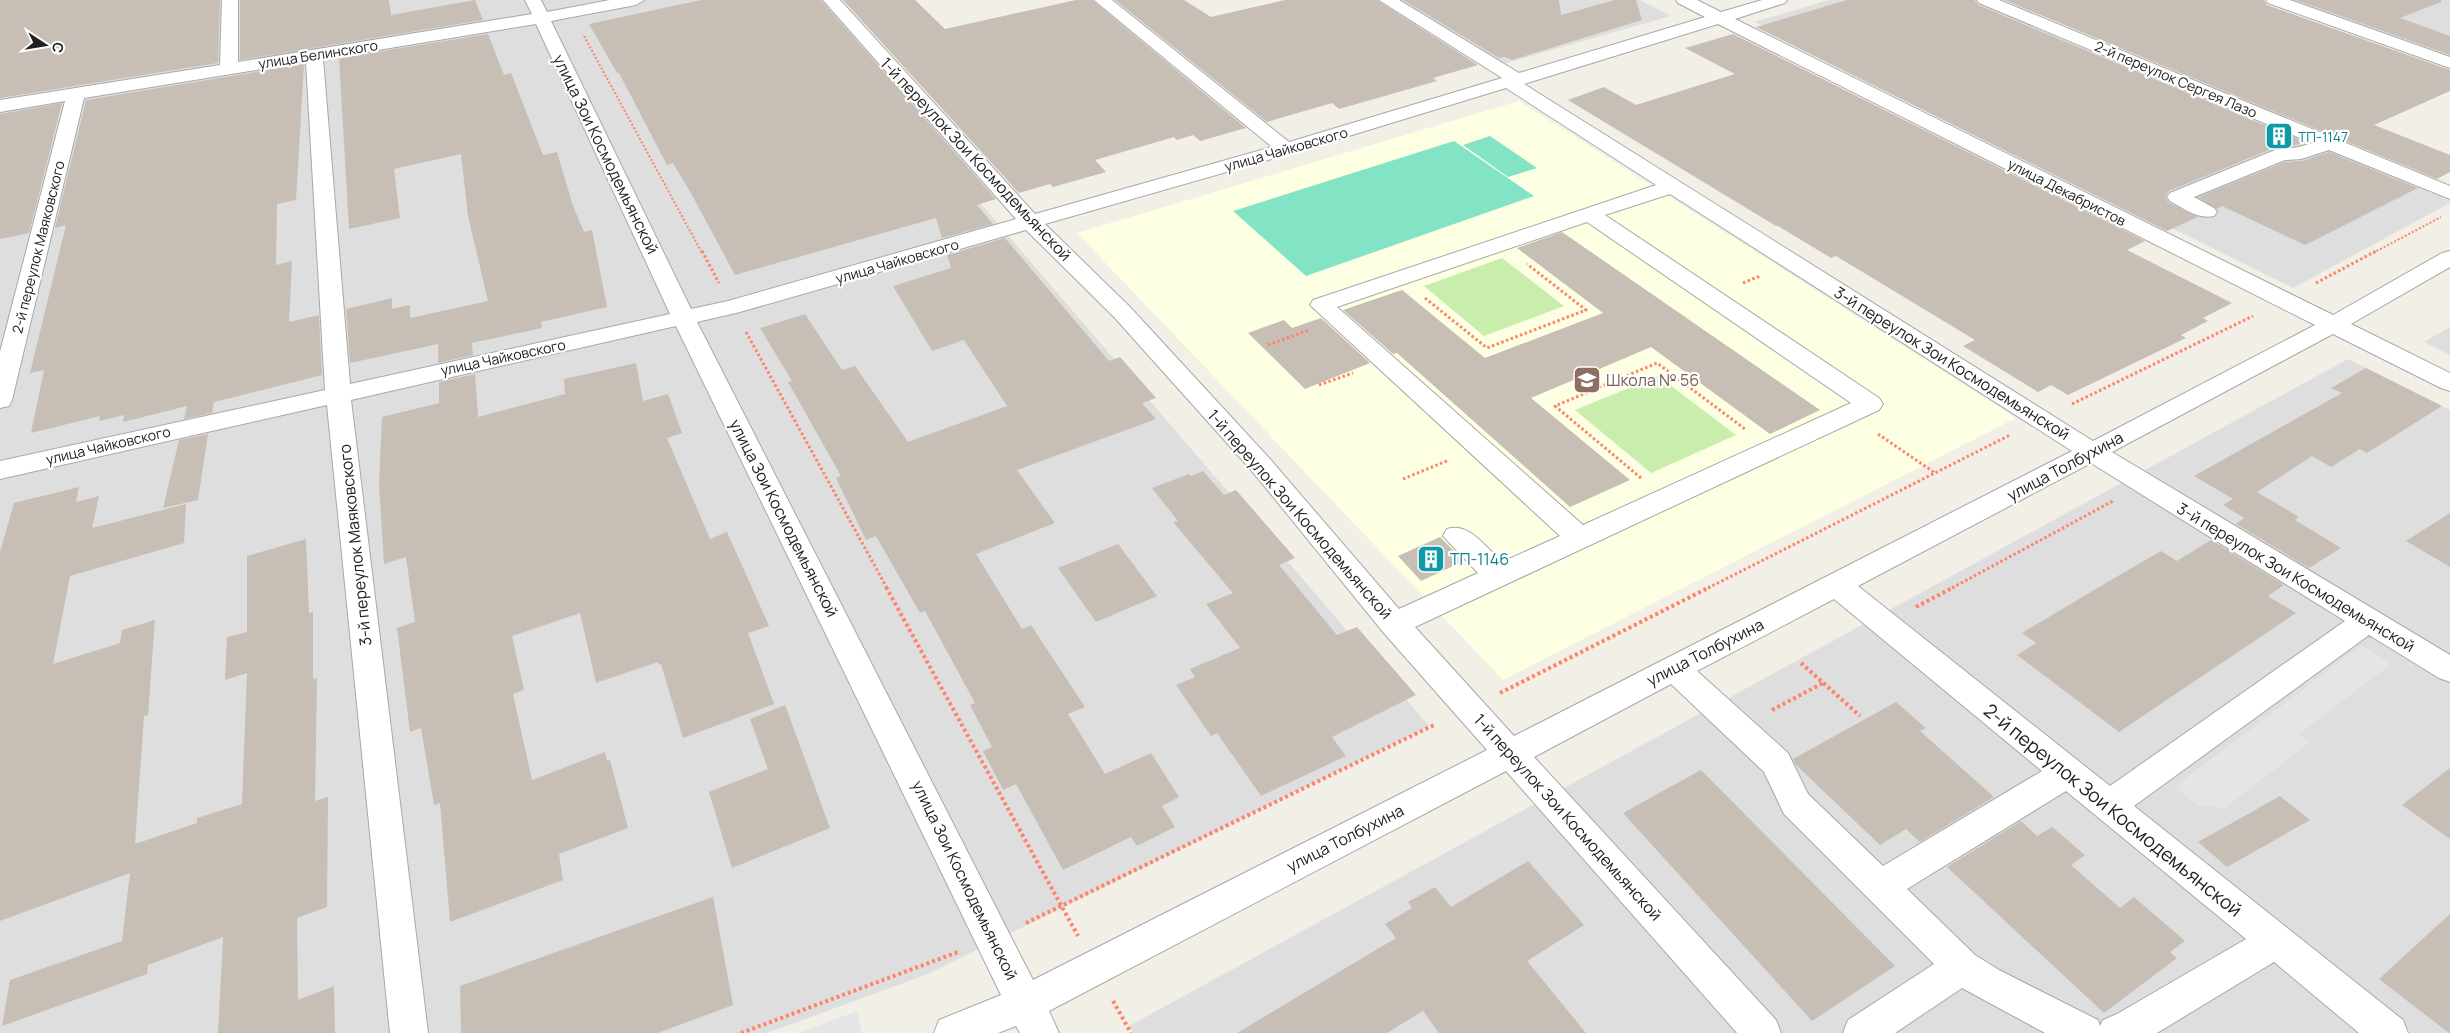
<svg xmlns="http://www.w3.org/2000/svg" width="2450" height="1033" font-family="Manrope,sans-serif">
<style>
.residential{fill:#dfdede}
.education{fill:#fdffe3}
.grass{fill:#c8edac}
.pitch{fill:#82e4c4}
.parking{fill:#e5e5e5}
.building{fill:#c7beb6}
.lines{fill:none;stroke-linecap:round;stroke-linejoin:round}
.minor-casing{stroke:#a8a8a8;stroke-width:2}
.path-far2{stroke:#ff836b;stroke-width:2;stroke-dasharray:2 2;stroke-linecap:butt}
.path-far1{stroke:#ff836b;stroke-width:3;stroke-dasharray:2.5 2.5;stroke-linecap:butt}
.path{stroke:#ff836b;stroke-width:4;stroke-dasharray:3 3;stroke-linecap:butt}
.minor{fill:#fff;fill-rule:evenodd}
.labels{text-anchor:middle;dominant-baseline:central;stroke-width:4.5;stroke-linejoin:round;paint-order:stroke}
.far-street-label{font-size:14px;fill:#212121;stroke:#fff}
.far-culture-label{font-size:14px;fill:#0d838f;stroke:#fff;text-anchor:start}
.street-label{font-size:16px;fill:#212121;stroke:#fff}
.education-label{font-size:16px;fill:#785e54;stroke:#fff;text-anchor:start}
.culture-label{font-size:16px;fill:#0d838f;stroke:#fff;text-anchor:start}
.near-street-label{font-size:19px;fill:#212121;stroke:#fff}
</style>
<rect width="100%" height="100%" fill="#f2efe7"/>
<path class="residential" d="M 0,0 L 806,0 L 1429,726 L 928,974 L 767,1033 L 0,1033 Z
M 1400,0 L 1640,0 L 1671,16 L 1503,64 Z
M 1829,0 L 1970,0 L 2450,201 L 2450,203 L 2293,288 L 1755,22 Z
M 2290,0 L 2450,0 L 2450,57 Z
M 2450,327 L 2450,355 L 2424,342 Z
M 2348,359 L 2450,410 L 2450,1033 L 1133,1033 L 1129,1026 Z"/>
<path class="education" d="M 1519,101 L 2016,418 L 1503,680 L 1077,233 Z"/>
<path class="grass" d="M 1502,258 L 1564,306 L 1484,336 L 1424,286 Z
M 1658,376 L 1736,435 L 1651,473 L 1575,410 Z"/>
<path class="pitch" d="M 1490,136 L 1537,168 L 1508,177 L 1463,145 Z
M 1454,141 L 1534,196 L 1306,276 L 1233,211 Z"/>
<path class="parking" d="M 2362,645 L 2391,664 L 2299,734 L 2310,742 L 2225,808 L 2198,805 L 2174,787 Z
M 857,1011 L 862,1033 L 799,1033 Z"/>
<path class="building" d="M 0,0 L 220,0 L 218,63 L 0,98 Z
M 240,0 L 389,0 L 391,15 L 475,0 L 483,20 L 240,60 Z
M 701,0 L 821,0 L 996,199 L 977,205 L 993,224 L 942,238 L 936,218 L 735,275 L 692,195 L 673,163 L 667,165 L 619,73 L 617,73 L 589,24 Z
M 843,0 L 915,0 L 945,29 L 1076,0 L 1092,0 L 1246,128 L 1200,141 L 1193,135 L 1177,140 L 1174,137 L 1095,160 L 1106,172 L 1053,187 L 1050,184 L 1019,193 Z
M 1115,0 L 1184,0 L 1211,17 L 1285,0 L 1377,0 L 1478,65 L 1433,78 L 1437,81 L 1339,109 L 1332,103 L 1267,122 Z
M 1403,0 L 1559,0 L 1561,15 L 1615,0 L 1636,0 L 1642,20 L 1512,60 L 1505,57 L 1499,58 Z
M 1847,0 L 1975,0 L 1978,5 L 2307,143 L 2274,148 L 2169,191 L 2165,197 L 2168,202 L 2198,217 L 2167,231 L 1756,27 Z
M 2004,0 L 2264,0 L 2267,5 L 2450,70 L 2450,91 L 2374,125 L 2450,155 L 2450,172 L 2437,179 Z
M 2296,0 L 2441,0 L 2441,2 L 2400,18 L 2450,36 L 2450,55 Z
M 488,34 L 504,75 L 511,73 L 543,155 L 557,152 L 573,206 L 584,232 L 592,230 L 607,307 L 541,322 L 542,328 L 472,343 L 473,355 L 438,363 L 438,344 L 350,363 L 346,309 L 392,298 L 392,309 L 410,305 L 410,318 L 488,301 L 468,216 L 461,154 L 394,169 L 400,218 L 349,229 L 339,58 Z
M 1733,34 L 2145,241 L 2127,250 L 2232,303 L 2203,318 L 2208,321 L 2181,335 L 2186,338 L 2068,395 L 2051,385 L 2038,392 L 1963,346 L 1975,340 L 1836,256 L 1831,258 L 1778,226 L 1776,226 L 1568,100 L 1604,87 L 1636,105 L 1735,74 L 1685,48 Z
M 304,64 L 296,200 L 277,204 L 276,265 L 292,261 L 289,322 L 319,315 L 322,375 L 214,402 L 212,413 L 184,419 L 187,406 L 123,422 L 124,415 L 99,421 L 100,416 L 31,433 L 44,370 L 30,373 L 66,225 L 55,228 L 86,100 Z
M 62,103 L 29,233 L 0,239 L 0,114 Z
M 2329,152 L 2418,188 L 2305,245 L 2222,206 L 2217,209 L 2198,197 L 2285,162 L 2302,161 Z
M 1562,232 L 1820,410 L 1770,434 L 1651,347 L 1531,398 L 1630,480 L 1570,507 L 1397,353 L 1393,354 L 1343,310 L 1402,290 L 1485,358 L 1603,313 L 1517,248 Z
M 1005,238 L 1109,361 L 1120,357 L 1156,398 L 1142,403 L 1156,419 L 1017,470 L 1055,523 L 976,554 L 1022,629 L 1031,625 L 1085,707 L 1068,714 L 1105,774 L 1151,753 L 1179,797 L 1162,806 L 1175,827 L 1137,846 L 1131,837 L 1063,870 L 1016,784 L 1003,790 L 983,751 L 992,747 L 970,705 L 975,703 L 925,611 L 920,613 L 876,536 L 866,540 L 836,478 L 841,476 L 788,382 L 792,381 L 760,328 L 805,314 L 842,370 L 855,366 L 908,442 L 1007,406 L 964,340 L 932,351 L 893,286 L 951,268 L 947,255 Z
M 1321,318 L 1370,363 L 1305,389 L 1248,333 L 1284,320 L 1292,328 Z
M 636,363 L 643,401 L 668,394 L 682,433 L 667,438 L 710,539 L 727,532 L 769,626 L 748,633 L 774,704 L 683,738 L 661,664 L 659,665 L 658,662 L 596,683 L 580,613 L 512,636 L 524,690 L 513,694 L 532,780 L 605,752 L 607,761 L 610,760 L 628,828 L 559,854 L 563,880 L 450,922 L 440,803 L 434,805 L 421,728 L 410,732 L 397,628 L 415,622 L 406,557 L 384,564 L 379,484 L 382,417 L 439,403 L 439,382 L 475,374 L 478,417 L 565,394 L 564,379 Z
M 2366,368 L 2442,406 L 2367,453 L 2360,449 L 2331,467 L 2312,456 L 2257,492 L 2299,517 L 2295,520 L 2341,548 L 2309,568 L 2236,524 L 2244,518 L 2223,505 L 2233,499 L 2194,476 L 2342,393 L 2331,388 Z
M 208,434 L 198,500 L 163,508 L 179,440 Z
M 1203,471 L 1224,495 L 1236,490 L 1295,558 L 1279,565 L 1337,635 L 1357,627 L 1416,695 L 1332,737 L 1346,756 L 1261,796 L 1217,733 L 1211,736 L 1176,685 L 1195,677 L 1190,669 L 1240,648 L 1206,604 L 1233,593 L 1173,522 L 1178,521 L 1152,488 L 1189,474 L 1191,476 Z
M 79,487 L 76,502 L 99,496 L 92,528 L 186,504 L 184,543 L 70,576 L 53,664 L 120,643 L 122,630 L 155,620 L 148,715 L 144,716 L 135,844 L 197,823 L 197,818 L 242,804 L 247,673 L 225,680 L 227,637 L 247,632 L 247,556 L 306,539 L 309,613 L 313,612 L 313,679 L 317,678 L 315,801 L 328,797 L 327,907 L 297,918 L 298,1000 L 334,986 L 335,1033 L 218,1033 L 223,937 L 148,965 L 147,974 L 2,1026 L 10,980 L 122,941 L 130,873 L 0,921 L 0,552 L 14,503 Z
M 2450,513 L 2450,567 L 2406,541 Z
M 1440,537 L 1464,561 L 1421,581 L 1398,556 Z
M 2211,540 L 2284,585 L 2268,596 L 2296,613 L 2119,732 L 2017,655 L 2036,643 L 2022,633 L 2111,580 L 2161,551 L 2177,561 Z
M 1118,544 L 1157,596 L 1096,622 L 1058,568 Z
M 1896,702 L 1926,728 L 1920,731 L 1994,797 L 1920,842 L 1906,829 L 1880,845 L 1795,764 L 1793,759 Z
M 785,705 L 830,828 L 732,868 L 709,792 L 768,769 L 750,719 Z
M 2450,768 L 2450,839 L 2402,805 Z
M 1701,770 L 1895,966 L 1812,1021 L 1623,813 Z
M 2280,796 L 2310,820 L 2227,867 L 2198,842 Z
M 2021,821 L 2037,836 L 2052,827 L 2085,855 L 2071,865 L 2120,908 L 2134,897 L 2185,941 L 2170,952 L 2177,958 L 2104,1013 L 1947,867 Z
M 1528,861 L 1584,925 L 1527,961 L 1586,1033 L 1439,1033 L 1423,1011 L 1387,1033 L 1237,1033 L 1396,938 L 1385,924 L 1412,908 L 1408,902 L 1435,887 L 1451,907 Z
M 713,897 L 733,1005 L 658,1033 L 461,1033 L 460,986 Z
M 2450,914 L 2450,1033 L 2449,1033 L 2379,979 Z"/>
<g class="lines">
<g class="minor-casing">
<path id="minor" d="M 222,0 L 238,0 L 238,62 L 532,14 L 525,0 L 541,0 L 547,12 L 610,0 L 644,0 L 636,5 L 551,21 L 691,309 L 728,301 L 1016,219 L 823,0 L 840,0 L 1035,214 L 1272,147 L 1094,0 L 1112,0 L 1289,142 L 1502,78 L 1379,0 L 1399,0 L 1519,73 L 1705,17 L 1678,3 L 1676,0 L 1697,0 L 1721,12 L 1762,0 L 1787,0 L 1785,3 L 1735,19 L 2333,315 L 2442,253 L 2450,251 L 2450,267 L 2351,324 L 2450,373 L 2450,391 L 2441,388 L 2333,334 L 2112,452 L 2450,655 L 2450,682 L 2439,678 L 2369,635 L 2134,806 L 2403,1020 L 2408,1033 L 2359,1033 L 2274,962 L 2157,1033 L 2045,1033 L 1962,988 L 1895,1033 L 1843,1033 L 1848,1020 L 1934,964 L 1784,814 L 1764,772 L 1671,684 L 1534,757 L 1776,1020 L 1781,1033 L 1737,1033 L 1506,771 L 1049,1011 L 1059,1033 L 1020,1033 L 1016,1026 L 998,1033 L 934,1033 L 939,1020 L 1001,995 L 676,326 L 351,400 L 428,1033 L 390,1033 L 327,405 L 0,479 L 0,461 L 325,390 L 306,62 L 84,98 L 12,400 L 9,406 L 0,408 L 0,352 L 65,101 L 0,112 L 0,100 L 220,65 ZM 536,24 L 670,314 L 350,384 L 323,59 ZM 1718,24 L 2315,325 L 2093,441 L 1524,84 ZM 1506,88 L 1656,185 L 1313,300 L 1310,305 L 1560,536 L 1502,562 C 1486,548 1470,522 1447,529 L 1443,536 L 1478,573 L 1399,609 L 1270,459 L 1130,307 L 1045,224 L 1293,153 ZM 1670,194 L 2072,451 L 1514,736 L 1415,627 L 1879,410 L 1883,404 L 1879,398 L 1605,215 ZM 1587,222 L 1851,403 L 1583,525 L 1337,307 ZM 1026,230 L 1114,317 L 1252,471 L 1383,632 L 1487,750 L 1033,980 L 697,322 L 740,312 ZM 2091,463 L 2345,621 L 2110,786 L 1858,586 ZM 1834,599 L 2042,771 L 1883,866 L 1808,794 L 1788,753 L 1697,671 ZM 2066,791 L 2246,939 L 2117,1014 L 2103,1020 L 2100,1026 L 2098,1020 L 1999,970 L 1975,955 L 1907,889 Z
M 1977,0 L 1999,0 L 2450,186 L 2450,199 L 2329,150 L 2301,159 L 2285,160 L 2194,197 L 2214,208 L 2217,212 L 2214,216 C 2199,220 2183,208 2170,201 L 2167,197 L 2170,193 L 2275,150 L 2299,147 L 2312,143 L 1979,3 Z
M 2266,0 L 2290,0 L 2450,57 L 2450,68 L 2268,3 Z"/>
</g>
<path class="path-far2" d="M 584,36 L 702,253
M 2373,253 L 2441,217"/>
<path class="path-far1" d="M 702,251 L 719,283
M 1743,283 L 1760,276
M 2316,283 L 2376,251
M 1425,298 L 1487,348 L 1586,310 L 1527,264
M 746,332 L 887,588
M 1268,345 L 1309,330
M 1319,385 L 1353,373
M 2072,404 L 2253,316
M 1878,434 L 1935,473
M 1641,478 L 1555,406 L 1657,363 L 1745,429
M 1403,479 L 1449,460
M 1708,588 L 2010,435
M 1952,588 L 2113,501"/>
<path class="path" d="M 886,587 L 1078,936
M 1916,607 L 1954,587
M 1801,663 L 1860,716
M 1500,693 L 1710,587
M 1772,710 L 1823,683
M 1026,923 L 1436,724
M 1113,1001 L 1131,1033
M 741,1033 L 958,952"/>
<use href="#minor" class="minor"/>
</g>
<defs>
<g id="building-square" transform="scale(1.4375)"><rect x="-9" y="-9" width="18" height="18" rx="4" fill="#0f9aa8" stroke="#fff"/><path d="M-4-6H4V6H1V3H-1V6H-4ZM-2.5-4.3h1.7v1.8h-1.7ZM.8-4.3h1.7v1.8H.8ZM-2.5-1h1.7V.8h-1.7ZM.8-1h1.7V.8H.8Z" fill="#fff"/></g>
<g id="school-square" transform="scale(1.4375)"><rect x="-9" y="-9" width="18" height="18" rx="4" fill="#8d6e63" stroke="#fff"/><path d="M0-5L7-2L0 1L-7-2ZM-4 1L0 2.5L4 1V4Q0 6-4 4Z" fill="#fff"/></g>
</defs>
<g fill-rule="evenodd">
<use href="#building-square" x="2279" y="136"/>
<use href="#school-square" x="1587" y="380"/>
<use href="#building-square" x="1431" y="559"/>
</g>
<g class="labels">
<g class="far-street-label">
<text transform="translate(318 54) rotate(-9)">улица Белинского</text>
<text transform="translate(2176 79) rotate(23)">2-й переулок Сергея Лазо</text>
<text transform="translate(1286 149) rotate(-16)">улица Чайковского</text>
<text transform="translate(2067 192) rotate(27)">улица Декабристов</text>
<text transform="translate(38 247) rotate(-76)">2-й переулок Маяковского</text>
<text transform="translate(897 261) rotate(-16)">улица Чайковского</text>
<text transform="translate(503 357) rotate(-12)">улица Чайковского</text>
<text transform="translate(108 445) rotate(-13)">улица Чайковского</text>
</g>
<g class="far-culture-label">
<text x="2298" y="136">ТП-1147</text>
</g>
<g class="street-label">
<text transform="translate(606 154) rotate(64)">улица Зои Космодемьянской</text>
<text transform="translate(976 159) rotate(47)">1-й переулок Зои Космодемьянской</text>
<text transform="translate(1952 363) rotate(32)">3-й переулок Зои Космодемьянской</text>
<text transform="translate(2065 466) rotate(-28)">улица Толбухина</text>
<text transform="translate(1300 514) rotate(49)">1-й переулок Зои Космодемьянской</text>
<text transform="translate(784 518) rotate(63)">улица Зои Космодемьянской</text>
<text transform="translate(355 545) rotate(-96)">3-й переулок Маяковского</text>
<text transform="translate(2296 577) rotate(31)">3-й переулок Зои Космодемьянской</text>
<text transform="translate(1705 652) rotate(-27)">улица Толбухина</text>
<text transform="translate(1568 817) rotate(48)">1-й переулок Зои Космодемьянской</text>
<text transform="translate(1345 838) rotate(-27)">улица Толбухина</text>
<text transform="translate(965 880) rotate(64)">улица Зои Космодемьянской</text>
</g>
<g class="education-label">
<text x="1606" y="380">Школа № 56</text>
</g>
<g class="culture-label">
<text x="1450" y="559">ТП-1146</text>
</g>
<g class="near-street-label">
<text transform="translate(2113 810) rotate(39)">2-й переулок Зои Космодемьянской</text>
</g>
</g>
<g transform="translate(45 45) rotate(102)" stroke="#ffffff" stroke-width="4" paint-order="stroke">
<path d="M0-4L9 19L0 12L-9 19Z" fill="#212121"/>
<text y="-8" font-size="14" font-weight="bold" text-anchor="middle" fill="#212121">С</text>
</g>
</svg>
